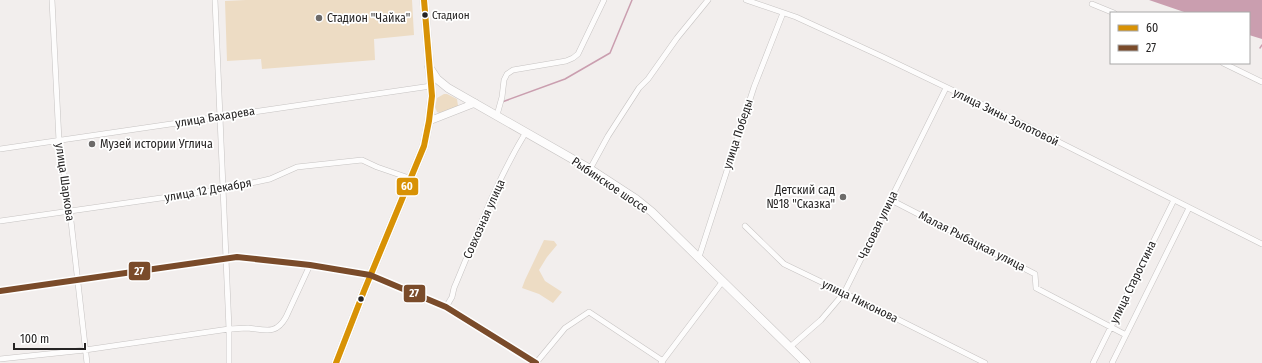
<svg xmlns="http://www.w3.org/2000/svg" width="1262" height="363" font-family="'Fira Sans Condensed',sans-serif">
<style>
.green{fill:#eddcc4}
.water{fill:#ca9eaf}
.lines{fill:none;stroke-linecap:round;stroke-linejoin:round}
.stream{stroke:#ca9eaf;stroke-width:1.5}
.minor-casing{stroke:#c6c3c2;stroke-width:6}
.secondary-casing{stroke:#c6c3c2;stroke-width:8}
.primary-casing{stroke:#c6c3c2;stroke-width:9}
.minor{stroke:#fdfcfc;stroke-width:5}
.secondary{stroke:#fdfcfc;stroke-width:7}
.primary{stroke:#fdfcfc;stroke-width:8}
.bus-1-casing{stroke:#fff;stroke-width:9}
.bus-2-casing{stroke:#fff;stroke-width:9}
.bus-1{stroke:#d89205;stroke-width:6}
.bus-2{stroke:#7a4b2a;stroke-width:6}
.bus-dot{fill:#262424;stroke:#fff;stroke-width:1.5}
.poi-dot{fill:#6d6b6a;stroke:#fff;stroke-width:1.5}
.labels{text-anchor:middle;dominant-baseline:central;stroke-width:3.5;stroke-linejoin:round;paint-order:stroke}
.bus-label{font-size:11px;fill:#262424;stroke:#fff;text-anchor:start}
.poi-label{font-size:12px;fill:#262424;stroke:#fff;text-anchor:start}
.street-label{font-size:12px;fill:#262424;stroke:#fff}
.line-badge{stroke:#fff;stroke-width:1.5}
.badge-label{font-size:11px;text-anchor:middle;font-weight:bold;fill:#fff}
</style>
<rect width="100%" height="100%" fill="#f2eeed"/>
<path class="green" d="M 246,0 L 412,0 L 414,35 L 374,39 L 375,60 L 262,69 L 261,59 L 227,61 L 225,1 Z
M 444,94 L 447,94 L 457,99 L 458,106 L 441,114 L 437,112 L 435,107 L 437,98 Z
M 544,240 L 554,241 L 557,245 L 547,257 L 539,270 L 545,281 L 562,292 L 553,303 L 539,294 L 522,288 L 525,280 Z"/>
<path class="water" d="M 1149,0 L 1262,0 L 1262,39 L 1249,35 L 1249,13 L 1187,13 Z"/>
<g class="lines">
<path class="stream" d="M 1260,48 L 1262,45
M 502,102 L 565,79 L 610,53 L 632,0"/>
<g class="minor-casing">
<path id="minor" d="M 52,0 L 59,141 L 70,212 L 87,363
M 215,0 L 229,329 L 229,363
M 746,0 L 796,17 L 883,57 L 1023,124 L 1262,244
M 1092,4 L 1114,13
M 1223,63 L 1262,82
M 497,115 L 502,97 L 504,80 L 507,74 L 513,70 L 566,61 L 573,58 L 578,54 L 604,0
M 0,149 L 431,86
M 590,169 L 608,136 L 639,88 L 648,79 L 677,38 L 708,0
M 891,200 L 1035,274 L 1036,288 L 1126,335
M 0,221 L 224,189 L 270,179 L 297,167 L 362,160 L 377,167 L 412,179
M 745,226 L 784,264 L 863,302 L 985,363
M 699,257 L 754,87 L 783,13
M 0,291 L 237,257 L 310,265 L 370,275 L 446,307 L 536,363
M 446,307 L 452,297 L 454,288 C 476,236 496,181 526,132
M 790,347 L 821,320 L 844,293 L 946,88
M 0,359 L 85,350 L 229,329 C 235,329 242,328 248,328 C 266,330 276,335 286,317 L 310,265
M 536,363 L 565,328 L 589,312 L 663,361
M 661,363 L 723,281
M 1093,363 L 1174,200
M 1112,363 L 1189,208"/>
</g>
<g class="secondary-casing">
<path id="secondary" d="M 429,121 L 475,103"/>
</g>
<g class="primary-casing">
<path id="primary" d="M 429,67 L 437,79 L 448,88 L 590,169 L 636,199 L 652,212 L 806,363
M 336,363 L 364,291 L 424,146 L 429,121 L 432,96 L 424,0"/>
</g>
<use href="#minor" class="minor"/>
<use href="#secondary" class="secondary"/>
<use href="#primary" class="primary"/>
<g class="bus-1-casing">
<path id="bus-1" d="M 336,363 L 364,291 L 424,146 L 429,121 L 432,96 L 424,0"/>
</g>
<g class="bus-2-casing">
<path id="bus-2" d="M 0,291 L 237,257 L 310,265 L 370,275 L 446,307 L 536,363"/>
</g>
<use href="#bus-1" class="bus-1"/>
<use href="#bus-2" class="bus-2"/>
</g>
<g class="bus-dot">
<circle cx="425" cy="15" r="3.5"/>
<circle cx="361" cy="299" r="3.5"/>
</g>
<g class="poi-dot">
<circle cx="319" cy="18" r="4"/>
<circle cx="92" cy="144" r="4"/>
<circle cx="843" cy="197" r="4"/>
</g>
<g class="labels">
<g class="bus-label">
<text x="432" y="15">Стадион</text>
</g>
<g class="poi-label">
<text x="327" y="18">Стадион "Чайка"</text>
<text x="100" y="144">Музей истории Углича</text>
<text x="835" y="190" text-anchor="end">Детский сад<tspan x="835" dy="14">№18 "Сказка"</tspan></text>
</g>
<g class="street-label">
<text transform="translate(215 117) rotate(-9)">улица Бахарева</text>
<text transform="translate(1006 117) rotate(26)">улица Зины Золотовой</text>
<text transform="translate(738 134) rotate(-72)">улица Победы</text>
<text transform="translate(65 182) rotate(82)">улица Шаркова</text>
<text transform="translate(610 185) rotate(34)">Рыбинское шоссе</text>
<text transform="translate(208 190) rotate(-10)">улица 12 Декабря</text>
<text transform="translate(484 219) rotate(-66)">Совхозная улица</text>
<text transform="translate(878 225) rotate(-64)">Часовая улица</text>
<text transform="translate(972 241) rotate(27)">Малая Рыбацкая улица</text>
<text transform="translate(1133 282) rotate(-64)">улица Старостина</text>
<text transform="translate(860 301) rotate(26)">улица Никонова</text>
</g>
</g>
<g class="line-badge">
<rect x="396" y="177" width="23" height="19" rx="4" fill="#d89205"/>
<rect x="128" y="261" width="23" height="20" rx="4" fill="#7a4b2a"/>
<rect x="403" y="284" width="23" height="19" rx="4" fill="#7a4b2a"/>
</g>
<g class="badge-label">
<text x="407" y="190">60</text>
<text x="139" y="275">27</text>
<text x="414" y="297">27</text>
</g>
<rect x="1110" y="12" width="140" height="52" fill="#ffffff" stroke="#a8a7a7"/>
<rect x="1118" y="25" width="20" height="6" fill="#d89205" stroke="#a8a7a7"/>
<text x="1146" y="32" font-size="12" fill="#262424">60</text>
<rect x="1118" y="45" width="20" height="6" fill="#7a4b2a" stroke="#a8a7a7"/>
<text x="1146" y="52" font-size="12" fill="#262424">27</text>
<path d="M14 343v6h71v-6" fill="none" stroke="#262424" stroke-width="2"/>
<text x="20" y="343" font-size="12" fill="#262424" stroke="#ffffff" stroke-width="3" paint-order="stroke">100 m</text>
</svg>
